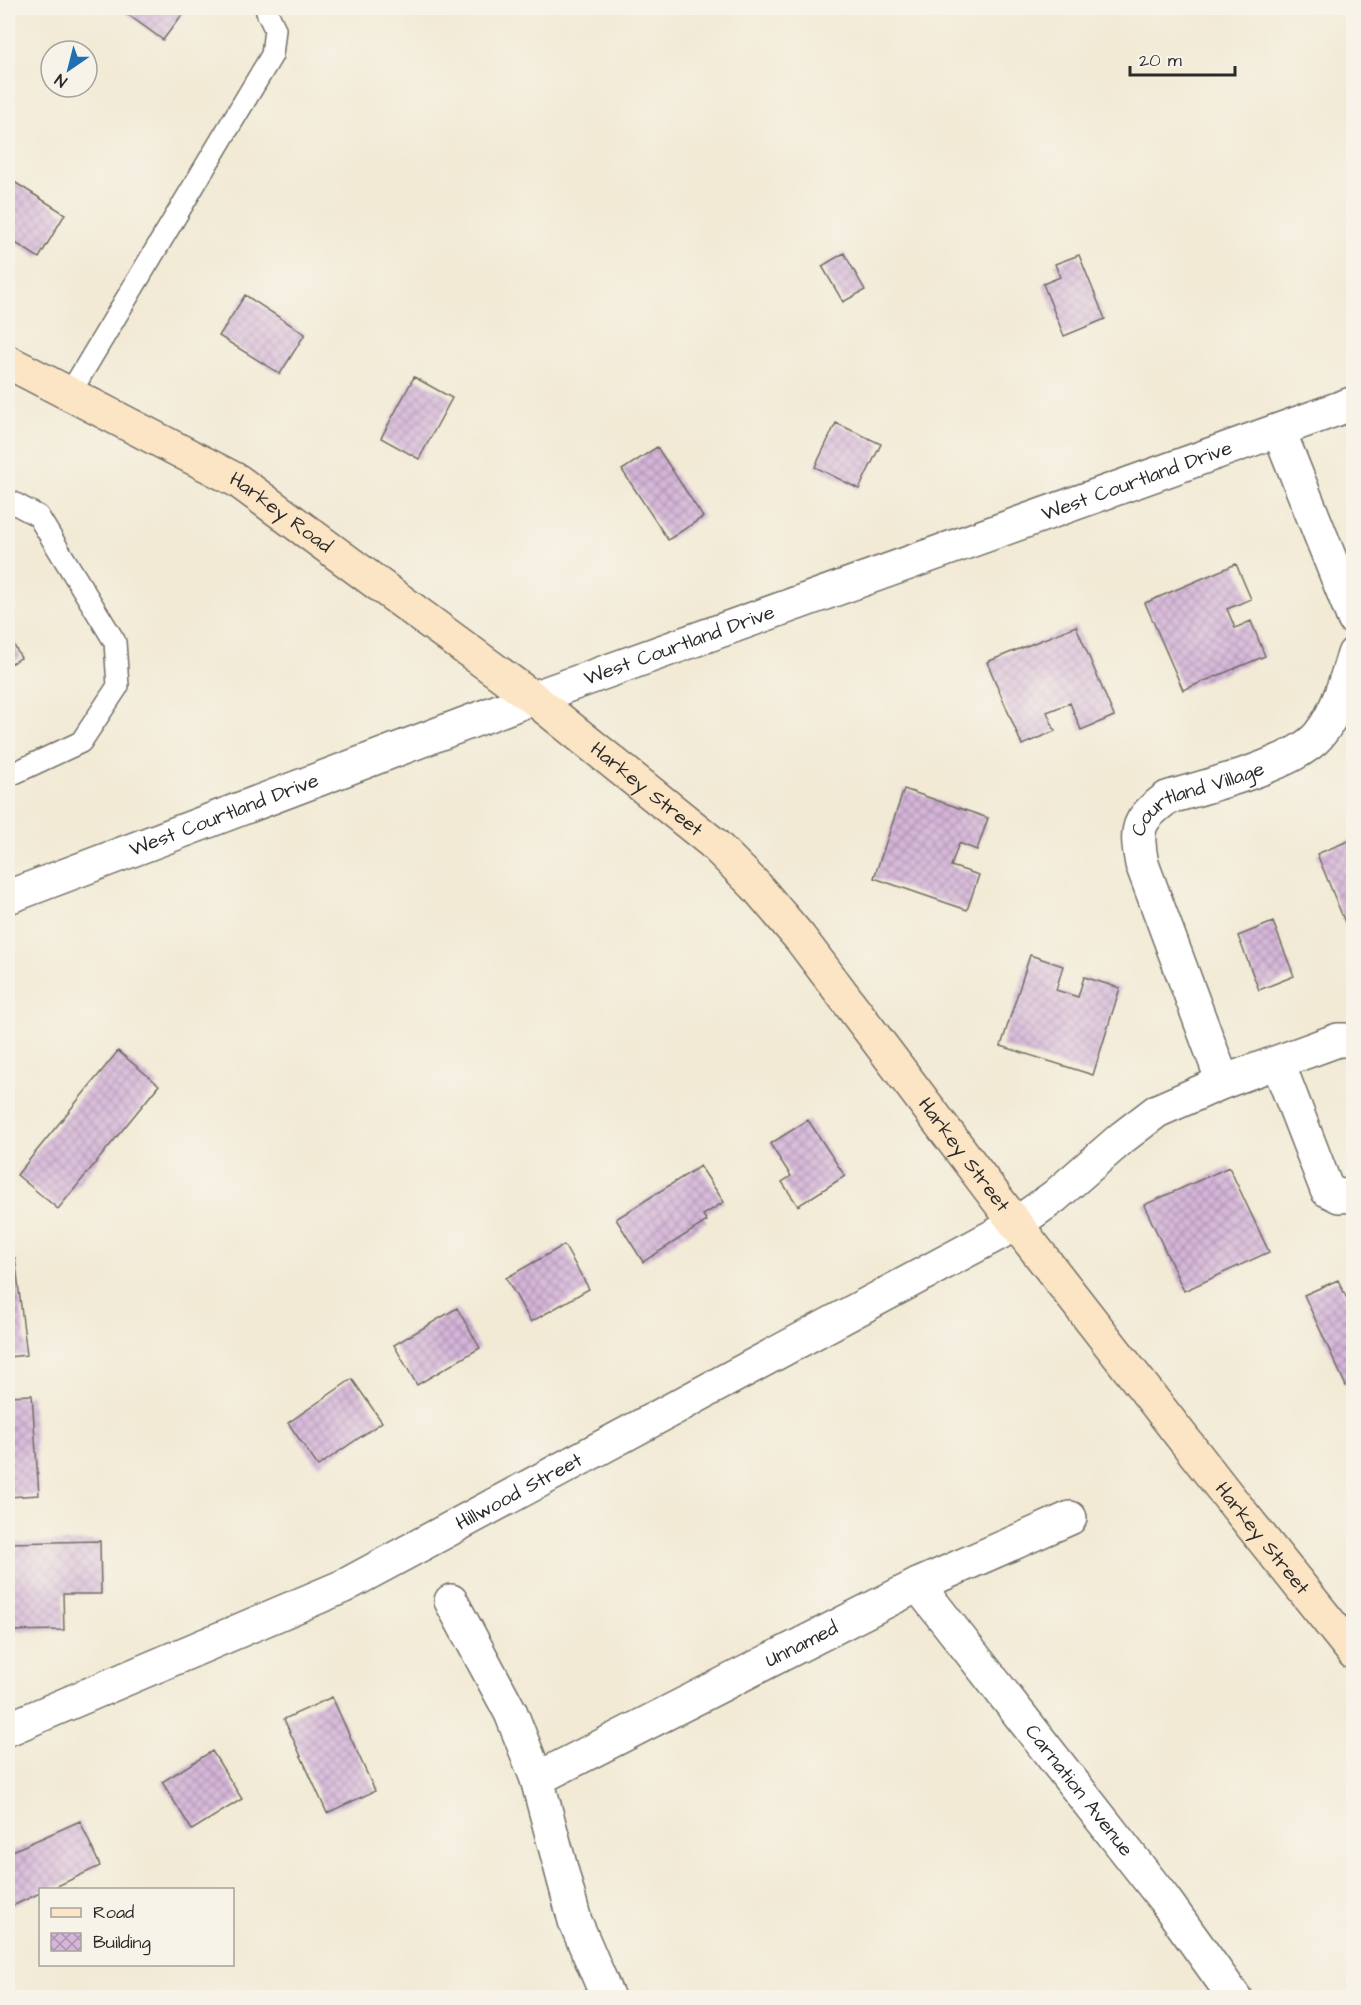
<svg xmlns="http://www.w3.org/2000/svg" width="1361" height="2005" font-family="'Architects Daughter',sans-serif">
<style>
.building{fill:url(#building-cross-hatch)}
.lines{fill:none;stroke-linecap:round;stroke-linejoin:round}
.lane-casing{stroke:#716e66;stroke-width:24}
.street-casing{stroke:#716e66;stroke-width:36}
.secondary-casing{stroke:#716e66;stroke-width:36}
.lane{stroke:#fff;stroke-width:21}
.street{stroke:#fff;stroke-width:33}
.secondary{stroke:#fce5c4;stroke-width:33}
.labels{text-anchor:middle;dominant-baseline:central;stroke-width:4.5;stroke-linejoin:round;paint-order:stroke}
.street-label{font-size:20px;fill:#2b2b2b;stroke:#f7f3e8}
</style>
<defs>
<pattern id="building-cross-hatch" width="8" height="8" patternUnits="userSpaceOnUse" patternTransform="scale(1.5)"><rect width="8" height="8" fill="#d5b5d9"/><path d="M0 0l8 8M0 8l8-8" fill="none" stroke="#ad93b0"/></pattern>
</defs>
<rect width="100%" height="100%" fill="#f7f3e8"/>
<filter id="ink" filterUnits="userSpaceOnUse"><feTurbulence type="fractalNoise" baseFrequency=".0167" numOctaves="2"/><feDisplacementMap in="SourceGraphic" scale="12" xChannelSelector="R" yChannelSelector="G"/><feConvolveMatrix kernelMatrix="1 2 1 2 8 2 1 2 1" color-interpolation-filters="sRGB"/></filter>
<filter id="wash" filterUnits="userSpaceOnUse"><feTurbulence type="fractalNoise" baseFrequency=".008" numOctaves="4" result="noise"/><feDisplacementMap in="SourceGraphic" scale="24" xChannelSelector="R" yChannelSelector="G"/><feGaussianBlur stdDeviation="1.35" result="paint"/><feColorMatrix in="noise" values="0 0 0 0 0 0 0 0 0 0 0 0 0 0 0 0 0 1.4 0 .05"/><feComposite in="paint" operator="in"/></filter>
<g filter="url(#wash)">
<rect width="100%" height="100%" fill="#f2ead5"/>
<g id="blocks">
<path class="building" d="M 119,8 L 187,8 L 163,40 Z
M 8,178 L 65,214 L 39,258 L 8,238 Z
M 844,253 L 865,290 L 843,302 L 822,266 Z
M 1079,255 L 1105,319 L 1064,336 L 1043,284 L 1060,277 L 1055,264 Z
M 245,295 L 305,334 L 280,374 L 219,336 Z
M 414,377 L 452,398 L 419,459 L 381,438 Z
M 836,423 L 881,444 L 859,489 L 815,467 Z
M 657,447 L 703,517 L 668,540 L 622,470 Z
M 1236,564 L 1251,599 L 1227,609 L 1235,628 L 1251,621 L 1265,656 L 1183,690 L 1145,603 Z
M 1076,626 L 1114,716 L 1081,730 L 1070,703 L 1047,712 L 1055,731 L 1022,745 L 987,662 Z
M 8,634 L 21,658 L 8,665 Z
M 904,789 L 988,818 L 977,850 L 959,843 L 951,866 L 979,875 L 967,910 L 874,878 Z
M 1353,839 L 1354,841 L 1353,942 L 1317,854 Z
M 1273,922 L 1294,976 L 1259,990 L 1238,936 Z
M 1030,955 L 1063,966 L 1056,990 L 1078,997 L 1084,977 L 1120,988 L 1093,1075 L 1001,1046 Z
M 118,1051 L 159,1085 L 58,1209 L 17,1175 Z
M 808,1120 L 845,1176 L 798,1206 L 782,1182 L 791,1176 L 770,1144 Z
M 700,1166 L 724,1202 L 703,1215 L 707,1221 L 643,1262 L 616,1219 Z
M 1229,1167 L 1269,1252 L 1184,1291 L 1144,1205 Z
M 564,1245 L 589,1289 L 531,1322 L 506,1278 Z
M 15,1258 L 27,1355 L 8,1357 L 8,1259 Z
M 1338,1280 L 1350,1305 L 1354,1304 L 1354,1383 L 1346,1386 L 1304,1295 Z
M 457,1308 L 480,1348 L 417,1385 L 394,1345 Z
M 352,1379 L 382,1422 L 318,1466 L 288,1423 Z
M 32,1395 L 39,1495 L 8,1497 L 8,1396 Z
M 100,1541 L 101,1594 L 63,1594 L 64,1630 L 8,1631 L 8,1543 Z
M 332,1697 L 375,1791 L 327,1813 L 284,1719 Z
M 212,1751 L 242,1799 L 192,1830 L 162,1782 Z
M 80,1821 L 100,1866 L 49,1890 L 40,1890 L 40,1893 L 8,1908 L 8,1853 Z"/>
</g>
</g>
<g filter="url(#ink)">
<use href="#blocks" fill-opacity="0" stroke="#716e66" stroke-width="1.5"/>
<g class="lines">
<g class="lane-casing">
<path id="lane" d="M 70,393 L 272,55 L 275,29 L 267,12
M 8,500 L 38,516 L 115,642 L 118,686 L 81,742 L 8,776"/>
</g>
<g class="street-casing">
<g id="street">
<path d="M 1279,431 L 1354,619"/>
<path id="s1" d="M 8,897 L 533,698 L 1354,403"/>
<path d="M 1278,1063 L 1327,1190 L 1339,1196 L 1354,1195"/>
<path id="s2" d="M 1223,1082 L 1142,864 C 1135,828 1137,820 1167,798 C 1206,786 1294,765 1319,735 C 1337,713 1346,680 1354,654"/>
<path id="s3" d="M 918,1585 L 1164,1899 L 1235,1998"/>
<path d="M 451,1601 L 511,1713 L 537,1779 L 575,1921 L 608,1998"/>
<path id="s4" d="M 8,1729 L 344,1586 L 1016,1224 L 1054,1197 L 1123,1137 L 1157,1111 L 1223,1082 L 1338,1040 L 1354,1040"/>
<path id="s5" d="M 537,1779 L 918,1585 L 1070,1518"/>
</g>
</g>
<g class="secondary-casing">
<g id="secondary">
<path id="s6" d="M 8,362 L 238,481 L 533,698 L 713,843 L 756,886 L 800,938 L 1016,1224 L 1228,1496 L 1354,1653"/>
</g>
</g>
<use href="#lane" class="lane"/>
<use href="#street" class="street"/>
<use href="#secondary" class="secondary"/>
</g>
</g>
<g class="labels">
<g class="street-label">
<text stroke="none"><textPath href="#s1" startOffset="1203">West Courtland Drive</textPath></text>
<text stroke="none"><textPath href="#s6" startOffset="312">Harkey Road</textPath></text>
<text stroke="none"><textPath href="#s1" startOffset="717">West Courtland Drive</textPath></text>
<text stroke="none"><textPath href="#s6" startOffset="771">Harkey Street</textPath></text>
<text stroke="none"><textPath href="#s2" startOffset="336">Courtland Village</textPath></text>
<text stroke="none"><textPath href="#s1" startOffset="231">West Courtland Drive</textPath></text>
<text stroke="none"><textPath href="#s6" startOffset="1257">Harkey Street</textPath></text>
<text stroke="none"><textPath href="#s4" startOffset="564">Hillwood Street</textPath></text>
<text stroke="none"><textPath href="#s6" startOffset="1743">Harkey Street</textPath></text>
<text stroke="none"><textPath href="#s5" startOffset="297">Unnamed</textPath></text>
<text stroke="none"><textPath href="#s3" startOffset="261">Carnation Avenue</textPath></text>
</g>
</g>
<rect width="1361" height="2005" fill="none" stroke="#f7f3e8" stroke-width="30"/>
<rect x="39" y="1888" width="195" height="78" fill="#f7f3e8" stroke="#a5a39c" stroke-width="1.5"/>
<rect x="51" y="1908" width="30" height="9" fill="#fce5c4" stroke="#a5a39c" stroke-width="1.5"/>
<text x="93" y="1918" font-size="18" fill="#2b2b2b">Road</text>
<rect x="51" y="1933" width="30" height="18" fill="url(#building-cross-hatch)" stroke="#a5a39c" stroke-width="1.5"/>
<text x="93" y="1948" font-size="18" fill="#2b2b2b">Building</text>
<g transform="translate(69 69) rotate(215)"><circle r="28" fill="#f7f3e8" stroke="#a5a39c" stroke-width="1.5"/>
<path d="M0-4.5L10 22L0 15L-10 22Z" fill="#1f6fb2"/>
<text y="-9" font-size="16" font-weight="bold" text-anchor="middle" fill="#2b2b2b">N</text>
</g>
<path d="M1130 66v9h105v-9" fill="none" stroke="#2b2b2b" stroke-width="3"/>
<text x="1139" y="66" font-size="18" fill="#2b2b2b" stroke="#f7f3e8" stroke-width="4.5" paint-order="stroke">20 m</text>
</svg>
